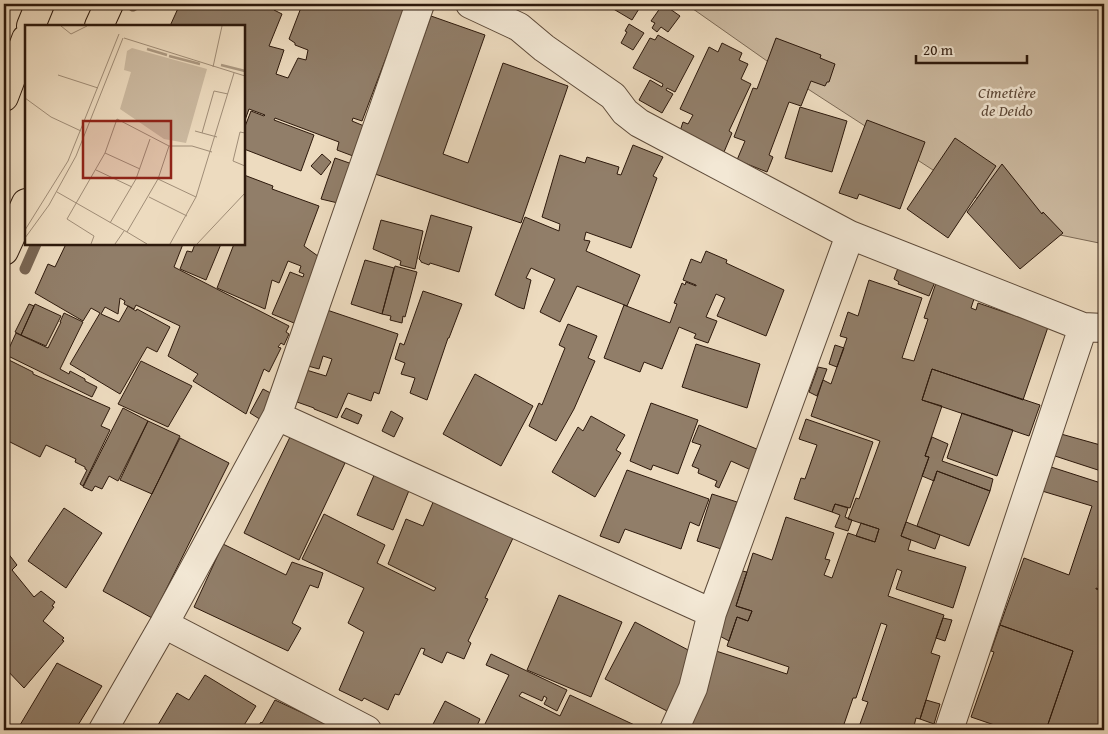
<svg xmlns="http://www.w3.org/2000/svg" width="1108" height="734" font-family="'Gentium Book Plus',serif">
<style>
.green{fill:#ccbaa1;stroke:#7c6a56}
.lines{fill:none;stroke-linecap:round;stroke-linejoin:round}
.stream{stroke:#796653;stroke-width:11}
.building{fill:#917e69;stroke:#2d190c}
.street-casing{stroke:#5d4a39;stroke-width:30}
.primary-casing{stroke:#2d190c;stroke-width:30}
.street{stroke:#f3e8d5;stroke-width:28}
.primary{stroke:#eddbbf;stroke-width:28}
.labels{text-anchor:middle;dominant-baseline:central;stroke-width:5;stroke-linejoin:round;paint-order:stroke}
.park-label{font-size:16px;font-style:italic;fill:#5d4939;stroke:#f3e8d5}
.inset-river{fill:none;stroke:#ac9982;stroke-width:2.5}
.inset-road{fill:none;stroke:#a08d77;stroke-width:1}
.view{fill:#8f2418;fill-opacity:0.15;stroke:#8f2418;stroke-width:2.5}
.inset-edge{fill:none;stroke:#2d190c;stroke-width:2.5}
</style>
<rect width="100%" height="100%" fill="#eddbbf"/>
<filter id="stains"><feTurbulence type="fractalNoise" baseFrequency=".004" numOctaves="4"/><feColorMatrix values="0 0 0 0 .2 0 0 0 0 .09 0 0 0 0 .02 0 0 0 .5 -.17"/></filter>
<radialGradient id="worn" r=".72"><stop offset=".6" stop-color="#630" stop-opacity="0"/><stop offset="1" stop-color="#630" stop-opacity=".3"/></radialGradient>
<path class="green" d="M 686,4 L 1104,4 L 1104,244 L 1021,227 L 794,80 Z"/>
<g class="lines">
<path class="stream" d="M 133,6 L 134,4
M 25,269 L 36,244"/>
</g>
<path class="building" d="M 180,4 L 276,4 L 274,10 L 282,14 L 269,46 L 284,50 L 276,74 L 288,78 L 298,58 L 306,60 L 308,50 L 295,45 L 295,43 L 289,39 L 302,5 L 307,7 L 308,4 L 402,4 L 406,5 L 362,121 L 353,118 L 352,121 L 364,126 L 353,156 L 337,150 L 339,142 L 275,118 L 274,120 L 314,135 L 301,171 L 244,149 L 244,129 L 251,111 L 264,116 L 265,115 L 249,109 L 244,123 L 244,26 L 170,26 Z
M 605,4 L 642,4 L 632,20 Z
M 663,4 L 680,16 L 668,32 L 661,27 L 657,32 L 652,28 L 655,23 L 651,21 Z
M 431,16 L 485,35 L 443,154 L 468,163 L 503,63 L 568,86 L 521,223 L 375,174 Z
M 629,24 L 644,33 L 633,50 L 621,43 L 627,32 L 625,31 Z
M 658,35 L 694,56 L 675,92 L 667,88 L 666,90 L 673,94 L 662,113 L 639,100 L 650,80 L 662,87 L 663,84 L 633,68 L 650,38 L 655,40 Z
M 776,38 L 821,55 L 820,58 L 835,64 L 829,82 L 827,82 L 825,86 L 811,81 L 801,106 L 789,102 L 769,155 L 773,157 L 767,172 L 737,160 L 745,141 L 734,137 L 753,88 L 757,89 Z
M 722,43 L 742,53 L 739,60 L 748,64 L 741,79 L 751,84 L 729,131 L 732,133 L 724,152 L 680,131 L 683,122 L 688,124 L 693,115 L 680,109 L 709,47 L 718,52 Z
M 800,107 L 847,121 L 832,172 L 785,158 Z
M 867,120 L 925,142 L 900,209 L 859,194 L 857,199 L 839,193 Z
M 955,138 L 996,166 L 948,238 L 907,209 Z
M 633,145 L 663,157 L 653,176 L 657,178 L 631,248 L 586,232 L 584,240 L 590,241 L 586,251 L 640,275 L 627,306 L 577,286 L 560,322 L 540,312 L 555,279 L 531,268 L 526,278 L 531,280 L 524,309 L 518,307 L 495,295 L 525,217 L 559,231 L 560,224 L 542,217 L 560,155 L 585,163 L 587,157 L 619,167 L 617,174 L 621,175 Z
M 322,154 L 331,162 L 321,175 L 311,166 Z
M 335,158 L 355,165 L 342,204 L 321,199 Z
M 1002,164 L 1042,214 L 1043,212 L 1063,233 L 1020,269 L 967,212 Z
M 244,175 L 273,186 L 272,189 L 319,206 L 304,246 L 322,259 L 294,323 L 272,314 L 290,272 L 303,277 L 304,274 L 299,272 L 301,266 L 288,261 L 279,283 L 272,280 L 265,309 L 217,288 L 234,244 L 244,244 Z
M 431,215 L 472,227 L 459,272 L 430,263 L 429,265 L 421,262 L 421,261 L 419,259 Z
M 381,220 L 423,231 L 415,269 L 400,265 L 401,261 L 373,249 Z
M 66,244 L 183,244 L 174,267 L 289,326 L 286,332 L 289,334 L 284,345 L 281,343 L 278,347 L 281,348 L 269,372 L 264,369 L 246,414 L 193,381 L 198,374 L 168,356 L 180,326 L 136,305 L 134,309 L 124,304 L 125,301 L 120,298 L 118,314 L 105,307 L 101,314 L 119,322 L 128,306 L 136,311 L 137,309 L 170,327 L 157,352 L 147,347 L 120,394 L 70,364 L 100,313 L 91,308 L 83,321 L 35,293 L 48,264 L 55,267 Z
M 195,244 L 221,244 L 206,280 L 180,269 L 187,251 L 192,252 Z
M 706,251 L 727,260 L 726,263 L 784,290 L 766,336 L 717,316 L 725,298 L 716,294 L 706,317 L 717,321 L 708,343 L 694,338 L 696,334 L 679,327 L 662,369 L 644,362 L 640,372 L 604,358 L 624,305 L 670,323 L 677,304 L 674,303 L 682,283 L 685,285 L 686,282 L 696,286 L 696,285 L 683,280 L 691,259 L 701,263 Z
M 365,260 L 394,268 L 382,314 L 351,304 Z
M 395,266 L 417,272 L 405,317 L 403,316 L 402,323 L 390,320 L 391,316 L 382,314 Z
M 898,268 L 935,282 L 929,296 L 898,284 L 899,282 L 894,279 Z
M 869,280 L 922,298 L 902,358 L 914,361 L 928,319 L 924,318 L 936,283 L 975,296 L 971,308 L 976,310 L 978,303 L 1048,327 L 1023,400 L 932,369 L 922,400 L 942,406 L 925,456 L 929,457 L 901,536 L 911,540 L 908,550 L 966,567 L 953,608 L 896,589 L 902,571 L 897,569 L 888,596 L 944,615 L 931,653 L 940,656 L 920,719 L 916,718 L 913,730 L 878,730 L 860,724 L 868,702 L 862,700 L 887,625 L 881,623 L 856,698 L 853,698 L 842,730 L 690,730 L 716,651 L 787,674 L 789,667 L 727,646 L 737,617 L 748,621 L 752,611 L 736,606 L 753,553 L 772,560 L 786,517 L 834,533 L 825,559 L 830,560 L 824,575 L 832,578 L 848,533 L 875,542 L 879,529 L 848,519 L 856,498 L 859,499 L 880,441 L 811,416 L 823,380 L 831,384 L 847,338 L 840,336 L 848,312 L 858,316 Z
M 423,291 L 462,304 L 449,338 L 448,338 L 427,400 L 410,393 L 415,378 L 401,374 L 405,363 L 395,359 L 400,343 L 404,345 Z
M 29,304 L 34,306 L 21,335 L 15,332 Z
M 35,304 L 61,316 L 46,346 L 21,335 Z
M 324,309 L 398,334 L 379,394 L 374,392 L 371,401 L 348,393 L 337,418 L 314,409 L 314,408 L 297,402 L 298,398 L 294,397 L 303,369 L 326,376 L 332,359 L 323,356 L 319,369 L 308,366 Z
M 64,313 L 83,322 L 60,369 L 69,374 L 70,371 L 85,379 L 85,381 L 97,387 L 92,397 L 6,355 L 16,333 L 48,348 L 61,322 L 60,322 Z
M 568,324 L 597,336 L 588,358 L 595,361 L 574,409 L 556,441 L 529,426 L 539,403 L 542,405 L 565,348 L 559,345 Z
M 696,344 L 760,364 L 747,408 L 682,387 Z
M 835,345 L 844,348 L 837,367 L 829,364 Z
M 7,359 L 33,372 L 33,374 L 110,408 L 101,426 L 110,430 L 83,486 L 80,484 L 87,470 L 85,469 L 85,467 L 75,462 L 76,459 L 46,445 L 40,457 L 4,439 L 4,365 Z
M 141,361 L 192,386 L 168,427 L 118,404 Z
M 818,367 L 827,369 L 817,396 L 809,392 Z
M 932,369 L 1040,405 L 1029,436 L 922,400 Z
M 475,374 L 533,406 L 501,466 L 443,434 Z
M 263,389 L 280,398 L 266,423 L 250,413 Z
M 651,403 L 698,420 L 678,474 L 653,465 L 651,470 L 630,461 Z
M 123,408 L 148,421 L 118,481 L 109,476 L 102,489 L 95,486 L 92,491 L 83,487 Z
M 346,408 L 362,415 L 358,424 L 341,417 Z
M 391,411 L 403,418 L 394,437 L 382,431 Z
M 962,413 L 1013,430 L 997,476 L 947,458 Z
M 591,416 L 625,435 L 616,450 L 621,453 L 595,497 L 552,472 L 578,427 L 583,431 Z
M 806,419 L 873,442 L 850,508 L 835,504 L 832,512 L 794,499 L 801,478 L 805,479 L 817,445 L 799,439 Z
M 148,421 L 180,436 L 152,494 L 120,480 Z
M 699,425 L 759,450 L 751,470 L 731,461 L 719,488 L 715,486 L 717,481 L 698,473 L 699,469 L 692,466 L 701,445 L 692,442 Z
M 1061,434 L 1104,446 L 1104,472 L 1055,456 Z
M 290,437 L 345,463 L 299,560 L 244,533 Z
M 932,437 L 948,444 L 942,461 L 993,479 L 990,491 L 937,471 L 934,481 L 922,476 L 929,457 L 925,456 Z
M 180,438 L 229,463 L 152,618 L 103,591 Z
M 1048,466 L 1104,484 L 1104,591 L 1096,588 L 1096,589 L 1104,592 L 1104,730 L 1046,730 L 1073,651 L 1000,625 L 1024,558 L 1069,575 L 1092,506 L 1042,491 Z
M 627,470 L 709,499 L 699,526 L 690,522 L 681,549 L 625,529 L 619,543 L 600,536 Z
M 937,471 L 990,491 L 969,546 L 917,526 Z
M 375,473 L 410,488 L 393,530 L 357,515 Z
M 712,494 L 737,502 L 721,549 L 697,541 Z
M 434,500 L 468,515 L 467,518 L 513,538 L 485,598 L 488,599 L 468,641 L 471,643 L 464,659 L 447,652 L 442,663 L 423,654 L 425,649 L 421,648 L 399,695 L 395,694 L 388,710 L 364,698 L 362,701 L 339,690 L 364,632 L 348,623 L 364,588 L 302,559 L 324,514 L 385,545 L 377,563 L 434,591 L 436,588 L 388,564 L 406,519 L 423,526 Z
M 835,504 L 848,508 L 845,517 L 852,520 L 848,531 L 835,527 L 840,515 L 832,512 Z
M 64,508 L 102,533 L 66,588 L 28,561 Z
M 906,522 L 940,535 L 935,549 L 901,536 Z
M 861,523 L 879,529 L 875,542 L 856,536 Z
M 223,544 L 286,575 L 292,562 L 323,573 L 318,588 L 310,585 L 292,623 L 301,628 L 288,651 L 194,607 Z
M 4,548 L 17,565 L 12,570 L 34,597 L 41,591 L 55,602 L 52,606 L 54,607 L 43,621 L 64,638 L 62,640 L 64,641 L 24,688 L 4,667 Z
M 737,570 L 747,572 L 736,606 L 752,611 L 748,621 L 737,617 L 729,641 L 712,632 Z
M 559,595 L 622,622 L 591,697 L 527,670 Z
M 943,618 L 952,620 L 945,641 L 936,638 Z
M 635,622 L 692,652 L 690,667 L 667,711 L 605,679 Z
M 1000,625 L 1073,651 L 1046,730 L 1009,730 L 971,717 L 994,652 L 991,651 Z
M 491,654 L 567,690 L 557,711 L 544,704 L 547,698 L 544,696 L 542,701 L 522,692 L 519,696 L 560,716 L 570,695 L 641,728 L 640,729 L 643,730 L 587,730 L 577,726 L 574,730 L 482,730 L 509,675 L 486,665 Z
M 57,663 L 102,686 L 75,730 L 29,730 L 20,725 Z
M 205,675 L 256,706 L 241,730 L 155,730 L 177,693 L 189,700 Z
M 275,700 L 339,730 L 256,730 L 261,722 L 262,723 Z
M 926,700 L 940,704 L 934,724 L 920,719 Z
M 445,701 L 480,719 L 475,730 L 430,730 Z"/>
<g class="lines">
<g class="street-casing">
<path id="street" d="M 470,4 L 519,27 L 544,48 L 613,96 L 625,112 L 639,123 L 850,235 L 1083,327 L 1104,328
M 277,416 L 712,613
M 164,624 L 367,730
M 103,730 L 164,624 L 277,416 L 420,4
M 674,730 L 693,688 L 712,613 L 850,235
M 949,730 L 1083,327"/>
</g>
<g class="primary-casing">
<path id="primary" d="M 31,26 L 40,4
M 99,26 L 109,4
M 4,97 L 26,39
M 4,251 L 26,203"/>
</g>
<use href="#street" class="street"/>
<use href="#primary" class="primary"/>
</g>
<g class="labels">
<g class="park-label">
<text x="1007" y="92">Cimetière<tspan x="1007" dy="18">de Deido</tspan></text>
</g>
</g>
<g transform="translate(25 25)">
<rect width="220" height="220" fill="#eddbbf"/>
<path d="M 107,23 L 182,44 L 161,118 L 139,114 L 95,84 L 106,47 L 99,45 L 102,26 Z" fill="#ccbaa1"/>
<path class="inset-river" d="M 122,24 L 142,30M 144,31 L 175,39M 196,40 L 220,46"/>
<path class="inset-road" d="M 36,1 L 46,9 L 62,1M 99,13 L 220,51M 188,42 L 197,1M 33,50 L 73,63M 0,73 L 26,92 L 56,106M 170,106 L 192,112M 177,108 L 189,66 L 203,69M 220,108 L 215,107 L 208,136 L 220,141M 80,128 L 115,144M 71,145 L 107,162M 133,154 L 171,172M 32,167 L 102,207M 124,172 L 162,191M 85,198 L 111,154 L 125,114M 0,205 L 43,136 L 94,9M 0,213 L 24,180 L 51,131 L 98,13M 66,219 L 69,211 L 42,194 L 80,128 L 92,94 L 144,121 L 167,121 L 187,127M 90,219 L 99,206M 122,219 L 102,207 L 133,154 L 144,121M 145,219 L 171,172 L 209,48M 172,219 L 220,168"/>
<path class="view" d="M 58,96 L 146,96 L 146,153 L 58,153 Z"/>
<rect width="220" height="220" class="inset-edge"/>
</g>
<rect width="1108" height="734" fill="none" stroke="#eddbbf" stroke-width="20"/>
<rect x="5" y="5" width="1098" height="724" fill="none" stroke="#2d190c" stroke-width="2.5"/>
<rect x="10" y="10" width="1088" height="714" fill="none" stroke="#2d190c"/>
<path d="M916 55v8h111v-8" fill="none" stroke="#2d190c" stroke-width="2.5"/>
<text x="923" y="55" font-size="15" fill="#2d190c" stroke="#f3e8d5" stroke-width="4" paint-order="stroke">20 m</text>
<rect width="100%" height="100%" filter="url(#stains)"/>
<rect width="100%" height="100%" fill="url(#worn)"/>
</svg>
